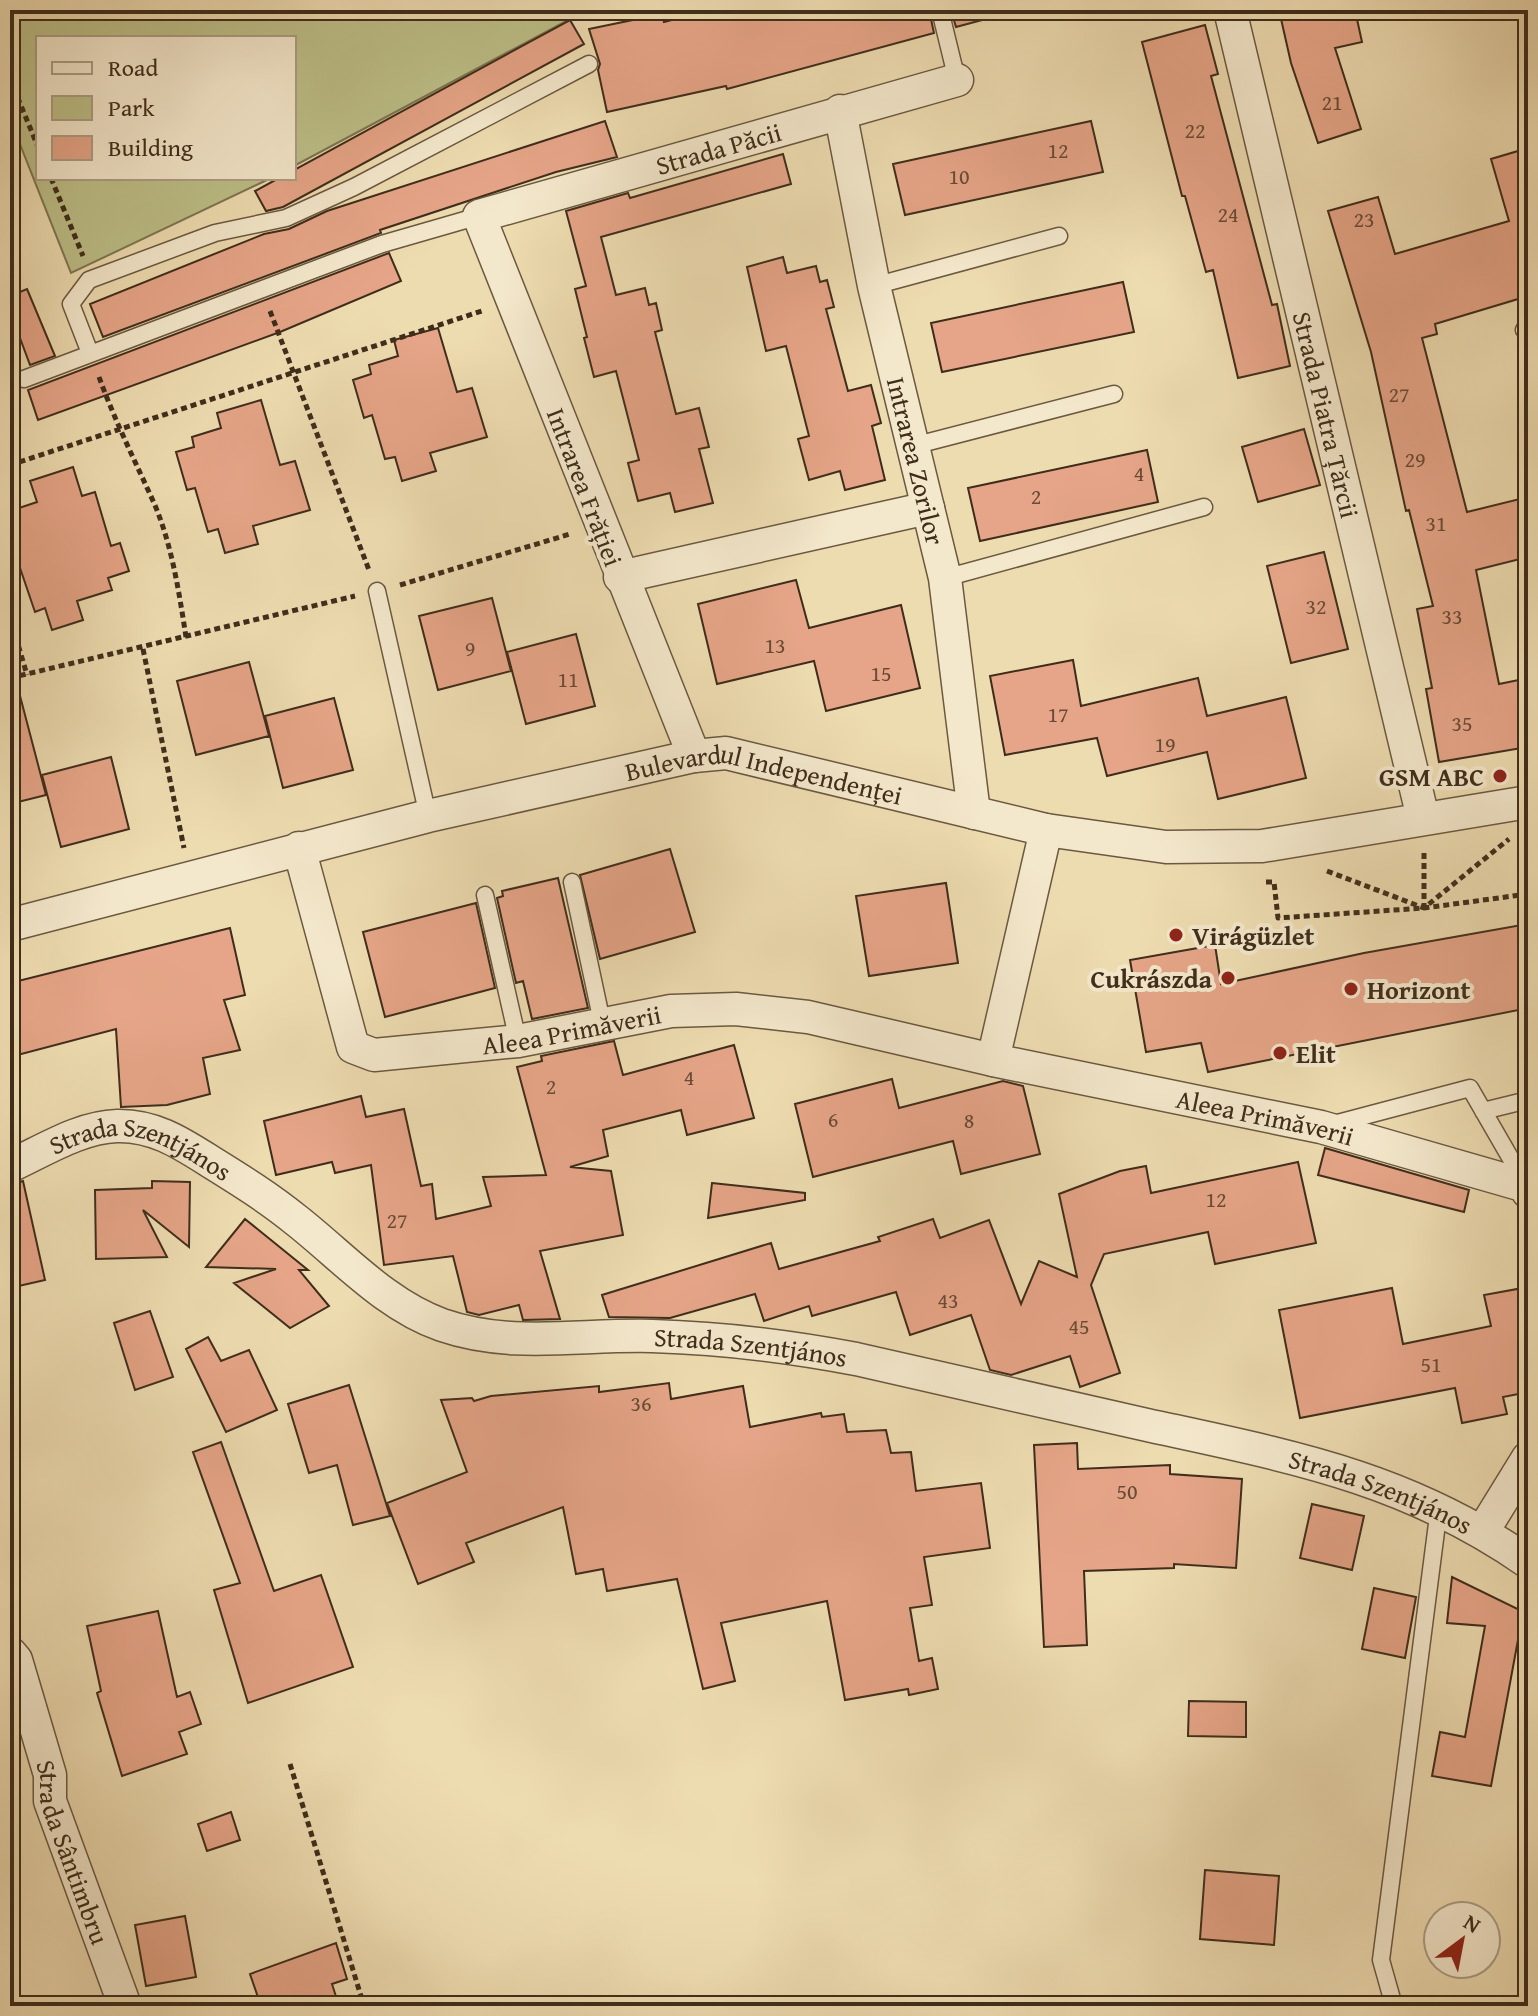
<svg xmlns="http://www.w3.org/2000/svg" width="1538" height="2016" font-family="'Gentium Book Plus',serif">
<style>
.green{fill:#bdbf88;stroke:#7e7652;stroke-width:2}
.building{fill:#e6a588;stroke:#3f2d1b;stroke-width:2}
.lines{fill:none;stroke-linecap:round;stroke-linejoin:round}
.lane-casing{stroke:#6b5940;stroke-width:19}
.street-casing{stroke:#6b5940;stroke-width:35}
.path{stroke:#3f2d1b;stroke-width:5;stroke-dasharray:6 4;stroke-linecap:butt}
.lane{stroke:#f4e8cc;stroke-width:16}
.street{stroke:#f4e8cc;stroke-width:32}
.poi-dot{fill:#8f2418;stroke:#f4e8cc;stroke-width:3}
.labels{text-anchor:middle;dominant-baseline:central;stroke-width:8;stroke-linejoin:round;paint-order:stroke}
.number-label{font-size:22px;fill:#694b36}
.street-label{font-size:26px;fill:#3f2d1b;stroke:#f4e8cc}
.poi-label{font-size:26px;font-weight:bold;fill:#3f2d1b;stroke:#f4e8cc;text-anchor:start}
</style>
<rect width="100%" height="100%" fill="#eedcb1"/>
<filter id="stains"><feTurbulence type="fractalNoise" baseFrequency=".0025" numOctaves="4"/><feColorMatrix values="0 0 0 0 .2 0 0 0 0 .09 0 0 0 0 .02 0 0 0 .5 -.17"/></filter>
<radialGradient id="worn" r=".72"><stop offset=".6" stop-color="#630" stop-opacity="0"/><stop offset="1" stop-color="#630" stop-opacity=".3"/></radialGradient>
<path class="green" d="M 10,10 L 587,10 L 294,166 L 294,38 L 38,38 L 38,178 L 271,178 L 71,273 L 10,119 Z"/>
<path class="building" d="M 710,10 L 929,10 L 934,33 L 727,89 L 726,86 L 607,112 L 598,70 L 600,64 L 589,29 L 662,14 L 664,22 Z
M 951,10 L 985,10 L 986,19 L 956,27 Z
M 1279,10 L 1355,10 L 1362,42 L 1335,48 L 1361,129 L 1318,143 L 1291,63 Z
M 570,20 L 584,44 L 283,207 L 266,211 L 255,191 L 279,178 L 294,178 L 294,170 Z
M 1205,25 L 1218,74 L 1211,76 L 1272,305 L 1277,304 L 1290,366 L 1238,378 L 1213,270 L 1206,272 L 1185,196 L 1182,196 L 1142,42 Z
M 605,121 L 617,157 L 556,172 L 380,230 L 381,233 L 103,337 L 90,304 L 264,234 L 289,229 L 327,211 Z
M 1091,121 L 1103,172 L 905,215 L 893,164 Z
M 1528,148 L 1528,296 L 1435,324 L 1437,334 L 1422,338 L 1467,512 L 1528,497 L 1528,557 L 1476,570 L 1499,684 L 1528,678 L 1528,747 L 1439,762 L 1426,689 L 1432,688 L 1417,609 L 1433,606 L 1409,510 L 1406,511 L 1371,352 L 1328,211 L 1378,197 L 1395,254 L 1509,221 L 1491,159 Z
M 783,154 L 791,184 L 601,237 L 616,295 L 645,288 L 649,305 L 656,303 L 662,330 L 655,332 L 676,414 L 699,408 L 709,447 L 699,449 L 713,503 L 675,512 L 670,493 L 638,501 L 628,463 L 639,460 L 616,371 L 594,377 L 584,338 L 587,337 L 575,289 L 586,286 L 566,211 L 628,193 L 630,198 Z
M 389,253 L 401,281 L 280,332 L 38,420 L 28,390 Z
M 783,257 L 787,273 L 816,266 L 820,282 L 827,280 L 834,307 L 826,309 L 848,391 L 871,385 L 881,423 L 872,426 L 885,480 L 845,490 L 840,471 L 809,480 L 798,439 L 809,436 L 786,346 L 766,351 L 747,267 Z
M 1123,282 L 1134,332 L 942,372 L 931,323 Z
M 27,289 L 55,356 L 30,365 L 10,311 L 10,296 Z
M 438,328 L 457,392 L 472,388 L 487,437 L 430,453 L 436,471 L 402,481 L 395,457 L 385,459 L 372,415 L 364,418 L 353,380 L 371,374 L 369,365 L 398,356 L 394,340 Z
M 261,400 L 280,465 L 295,461 L 310,510 L 253,526 L 258,544 L 225,553 L 218,529 L 208,532 L 195,488 L 187,490 L 176,452 L 194,447 L 192,437 L 221,428 L 217,413 Z
M 1304,429 L 1320,485 L 1258,502 L 1242,447 Z
M 1147,450 L 1158,502 L 980,541 L 968,488 Z
M 73,467 L 82,496 L 95,492 L 111,546 L 120,543 L 129,571 L 108,578 L 112,590 L 77,601 L 83,620 L 52,630 L 45,608 L 35,612 L 20,568 L 10,571 L 10,511 L 37,502 L 30,481 Z
M 1324,552 L 1348,649 L 1291,663 L 1267,566 Z
M 796,580 L 809,628 L 901,605 L 920,688 L 826,711 L 814,661 L 717,684 L 698,604 Z
M 492,598 L 511,671 L 438,690 L 419,616 Z
M 576,634 L 595,706 L 526,724 L 507,652 Z
M 1073,660 L 1081,706 L 1198,678 L 1207,716 L 1286,697 L 1306,778 L 1218,799 L 1207,752 L 1107,776 L 1097,738 L 1005,755 L 990,676 Z
M 249,662 L 269,736 L 196,755 L 177,681 Z
M 19,692 L 46,795 L 10,804 L 10,693 Z
M 334,698 L 353,770 L 283,788 L 265,716 Z
M 111,757 L 129,829 L 61,847 L 42,775 Z
M 670,849 L 695,932 L 600,959 L 580,875 Z
M 558,878 L 588,1008 L 532,1019 L 523,981 L 516,983 L 497,898 L 503,896 L 502,891 Z
M 946,883 L 958,963 L 869,976 L 856,896 Z
M 476,903 L 495,988 L 385,1017 L 363,932 Z
M 1528,924 L 1528,1008 L 1208,1072 L 1201,1043 L 1146,1052 L 1130,960 L 1215,945 L 1221,984 L 1364,953 Z
M 230,928 L 245,995 L 224,1000 L 240,1050 L 203,1058 L 210,1094 L 167,1105 L 121,1107 L 116,1029 L 10,1057 L 10,983 Z
M 614,1041 L 623,1075 L 734,1045 L 754,1118 L 687,1135 L 681,1110 L 603,1130 L 608,1156 L 570,1167 L 611,1171 L 623,1235 L 540,1251 L 560,1319 L 523,1320 L 519,1305 L 479,1315 L 467,1312 L 453,1256 L 384,1265 L 371,1165 L 335,1173 L 332,1162 L 276,1175 L 264,1121 L 361,1096 L 366,1117 L 404,1109 L 421,1186 L 432,1184 L 436,1219 L 491,1206 L 483,1177 L 546,1175 L 517,1067 L 542,1061 L 541,1056 Z
M 892,1079 L 899,1108 L 1003,1081 L 1023,1086 L 1040,1154 L 961,1174 L 953,1141 L 813,1177 L 795,1104 Z
M 1325,1148 L 1469,1190 L 1464,1212 L 1318,1175 Z
M 1298,1162 L 1316,1243 L 1215,1264 L 1208,1232 L 1104,1254 L 1091,1285 L 1120,1373 L 1080,1387 L 1070,1356 L 1011,1375 L 990,1370 L 971,1315 L 910,1335 L 896,1292 L 812,1316 L 809,1306 L 764,1321 L 755,1294 L 670,1318 L 609,1317 L 602,1295 L 771,1243 L 779,1269 L 880,1241 L 878,1237 L 933,1219 L 940,1238 L 989,1220 L 1021,1304 L 1039,1261 L 1077,1277 L 1059,1194 L 1120,1171 L 1146,1166 L 1151,1193 Z
M 23,1181 L 45,1280 L 10,1288 L 10,1185 Z
M 152,1181 L 190,1182 L 189,1247 L 143,1210 L 167,1257 L 96,1259 L 95,1190 L 152,1188 Z
M 712,1183 L 805,1193 L 805,1200 L 708,1218 Z
M 245,1219 L 308,1270 L 299,1270 L 329,1306 L 290,1328 L 234,1283 L 276,1269 L 206,1267 Z
M 1528,1287 L 1528,1392 L 1503,1397 L 1507,1414 L 1462,1423 L 1455,1388 L 1300,1418 L 1279,1310 L 1392,1288 L 1403,1344 L 1491,1326 L 1484,1295 Z
M 150,1311 L 173,1377 L 135,1390 L 114,1323 Z
M 208,1337 L 221,1361 L 249,1350 L 277,1410 L 226,1432 L 186,1349 Z
M 669,1383 L 671,1399 L 743,1386 L 750,1427 L 821,1413 L 822,1417 L 844,1414 L 847,1432 L 886,1430 L 891,1453 L 911,1452 L 916,1491 L 981,1483 L 990,1548 L 924,1557 L 932,1605 L 910,1608 L 919,1661 L 932,1658 L 938,1689 L 909,1695 L 908,1689 L 845,1700 L 827,1601 L 721,1623 L 735,1681 L 703,1689 L 677,1579 L 607,1591 L 603,1569 L 576,1574 L 563,1507 L 466,1543 L 474,1562 L 418,1584 L 387,1503 L 467,1472 L 441,1400 L 472,1398 L 474,1401 L 491,1396 L 599,1386 L 599,1392 Z
M 349,1385 L 390,1516 L 353,1525 L 337,1465 L 309,1473 L 288,1404 Z
M 221,1442 L 274,1591 L 321,1575 L 353,1667 L 248,1703 L 214,1590 L 240,1583 L 193,1452 Z
M 1077,1443 L 1078,1469 L 1170,1465 L 1170,1474 L 1242,1479 L 1236,1568 L 1174,1564 L 1174,1568 L 1084,1571 L 1087,1645 L 1044,1647 L 1034,1445 Z
M 1312,1504 L 1364,1516 L 1352,1570 L 1300,1558 Z
M 1452,1577 L 1528,1614 L 1528,1629 L 1520,1629 L 1491,1786 L 1432,1776 L 1440,1732 L 1465,1737 L 1485,1626 L 1447,1623 Z
M 1374,1588 L 1416,1597 L 1405,1658 L 1362,1649 Z
M 158,1611 L 177,1697 L 190,1692 L 201,1724 L 179,1732 L 187,1754 L 122,1776 L 97,1693 L 101,1691 L 87,1626 Z
M 1189,1701 L 1246,1702 L 1246,1737 L 1188,1736 Z
M 231,1812 L 240,1840 L 207,1851 L 198,1824 Z
M 1205,1870 L 1279,1876 L 1274,1945 L 1200,1939 Z
M 185,1916 L 196,1977 L 146,1986 L 135,1925 Z
M 336,1943 L 347,1979 L 332,1984 L 339,2006 L 261,2006 L 250,1974 Z"/>
<g class="lines">
<g class="lane-casing">
<path id="lane" d="M 940,10 L 957,80
M 874,286 L 1059,236
M 1524,330 L 1528,328
M 90,353 L 71,304 L 89,280 L 215,233 L 286,218 L 354,187 L 589,64
M 24,379 L 382,244 L 479,216
M 913,446 L 1114,394
M 945,578 L 1204,507
M 377,591 L 428,816
M 572,882 L 602,1022
M 485,895 L 518,1041
M 1483,1111 L 1528,1100
M 1330,1125 L 1470,1088 L 1526,1185
M 1394,2006 L 1381,1960 L 1439,1508"/>
</g>
<g class="street-casing">
<g id="street">
<path id="s1" d="M 1230,10 L 1423,818"/>
<path id="s2" d="M 840,111 L 874,286 L 945,578 L 974,813"/>
<path d="M 620,577 L 928,508"/>
<path id="s3" d="M 694,756 L 479,216 L 957,80"/>
<path id="s4" d="M 1046,830 L 993,1060 L 1321,1127 L 1526,1186 L 1528,1192"/>
<path id="s5" d="M 299,848 L 353,1047 L 374,1055 L 518,1041 L 671,1011 L 736,1009 L 808,1017 L 993,1060"/>
<path id="s6" d="M 10,925 L 428,816 L 694,756 L 726,753 L 1046,830 L 1166,847 L 1262,846 L 1528,802"/>
<path id="s7" d="M 10,1166 C 43,1151 80,1127 117,1126 C 154,1125 181,1143 211,1162 C 240,1180 269,1198 296,1220 C 342,1256 385,1305 442,1325 C 512,1349 580,1334 652,1336 C 720,1338 788,1346 856,1359 C 953,1381 1050,1403 1147,1425 C 1289,1456 1406,1477 1528,1562"/>
<path d="M 1483,1531 L 1528,1458"/>
<path id="s8" d="M 10,1653 L 16,1660 L 50,1775 L 50,1801 L 125,2006"/>
</g>
</g>
<path class="path" d="M 10,79 L 38,147
M 51,178 L 83,256
M 270,311 L 369,570
M 99,377 C 115,421 135,461 154,503 C 172,545 179,592 186,637
M 10,465 L 485,310
M 400,585 L 570,534
M 10,617 L 27,675
M 143,649 L 184,848
M 10,678 L 355,596
M 1424,853 L 1424,907
M 1327,871 L 1424,908 L 1509,839
M 1266,882 L 1274,882 L 1278,918 L 1424,908 L 1528,894
M 290,1764 L 364,2006"/>
<use href="#lane" class="lane"/>
<use href="#street" class="street"/>
</g>
<g class="poi-dot">
<circle cx="1500" cy="776" r="8"/>
<circle cx="1176" cy="935" r="8"/>
<circle cx="1228" cy="978" r="8"/>
<circle cx="1351" cy="989" r="8"/>
<circle cx="1280" cy="1053" r="8"/>
</g>
<g class="labels">
<g class="number-label">
<text x="1332" y="102">21</text>
<text x="1195" y="130">22</text>
<text x="1058" y="150">12</text>
<text x="959" y="176">10</text>
<text x="1228" y="214">24</text>
<text x="1364" y="219">23</text>
<text x="1399" y="394">27</text>
<text x="1415" y="459">29</text>
<text x="1139" y="473">4</text>
<text x="1036" y="496">2</text>
<text x="1436" y="523">31</text>
<text x="1316" y="606">32</text>
<text x="1452" y="616">33</text>
<text x="775" y="645">13</text>
<text x="470" y="648">9</text>
<text x="881" y="673">15</text>
<text x="568" y="679">11</text>
<text x="1058" y="714">17</text>
<text x="1462" y="723">35</text>
<text x="1165" y="744">19</text>
<text x="689" y="1077">4</text>
<text x="551" y="1086">2</text>
<text x="833" y="1119">6</text>
<text x="969" y="1120">8</text>
<text x="1216" y="1199">12</text>
<text x="397" y="1220">27</text>
<text x="948" y="1300">43</text>
<text x="1079" y="1326">45</text>
<text x="1431" y="1364">51</text>
<text x="641" y="1403">36</text>
<text x="1127" y="1491">50</text>
</g>
<g class="street-label">
<text stroke="none"><textPath href="#s3" startOffset="830">Strada Păcii</textPath></text>
<text stroke="none"><textPath href="#s1" startOffset="416">Strada Piatra Țărcii</textPath></text>
<text stroke="none"><textPath href="#s2" startOffset="358">Intrarea Zorilor</textPath></text>
<text transform="translate(585 487) rotate(69)">Intrarea Frăției</text>
<text stroke="none"><textPath href="#s6" startOffset="776">Bulevardul Independenței</textPath></text>
<text stroke="none"><textPath href="#s5" startOffset="428">Aleea Primăverii</textPath></text>
<text stroke="none"><textPath href="#s4" startOffset="514">Aleea Primăverii</textPath></text>
<text stroke="none"><textPath href="#s7" startOffset="142">Strada Szentjános</textPath></text>
<text stroke="none"><textPath href="#s7" startOffset="812">Strada Szentjános</textPath></text>
<text stroke="none"><textPath href="#s7" startOffset="1460">Strada Szentjános</textPath></text>
<text stroke="none"><textPath href="#s8" startOffset="210">Strada Sântimbru</textPath></text>
</g>
<g class="poi-label">
<text x="1484" y="776" text-anchor="end">GSM ABC</text>
<text x="1192" y="935">Virágüzlet</text>
<text x="1212" y="978" text-anchor="end">Cukrászda</text>
<text x="1367" y="989">Horizont</text>
<text x="1296" y="1053">Elit</text>
</g>
</g>
<rect width="1538" height="2016" fill="none" stroke="#eedcb1" stroke-width="40"/>
<rect x="12" y="12" width="1514" height="1992" fill="none" stroke="#3f2d1b" stroke-width="4"/>
<rect x="20" y="20" width="1498" height="1976" fill="none" stroke="#3f2d1b" stroke-width="2"/>
<rect x="36" y="36" width="260" height="144" fill="#f4e8cc" stroke="#ac9d85" stroke-width="2"/>
<rect x="52" y="62" width="40" height="12" fill="#f4e8cc" stroke="#ac9d85" stroke-width="2"/>
<text x="108" y="76" font-size="24" fill="#3f2d1b">Road</text>
<rect x="52" y="96" width="40" height="24" fill="#bdbf88" stroke="#ac9d85" stroke-width="2"/>
<text x="108" y="116" font-size="24" fill="#3f2d1b">Park</text>
<rect x="52" y="136" width="40" height="24" fill="#e6a588" stroke="#ac9d85" stroke-width="2"/>
<text x="108" y="156" font-size="24" fill="#3f2d1b">Building</text>
<g transform="translate(1462 1940) rotate(32)"><circle r="38" fill="#f4e8cc" stroke="#ac9d85" stroke-width="2"/>
<path d="M0-6L14 30L0 20L-14 30Z" fill="#8f2418"/>
<text y="-12" font-size="22" font-weight="bold" text-anchor="middle" fill="#3f2d1b">N</text>
</g>
<rect width="100%" height="100%" filter="url(#stains)"/>
<rect width="100%" height="100%" fill="url(#worn)"/>
</svg>
